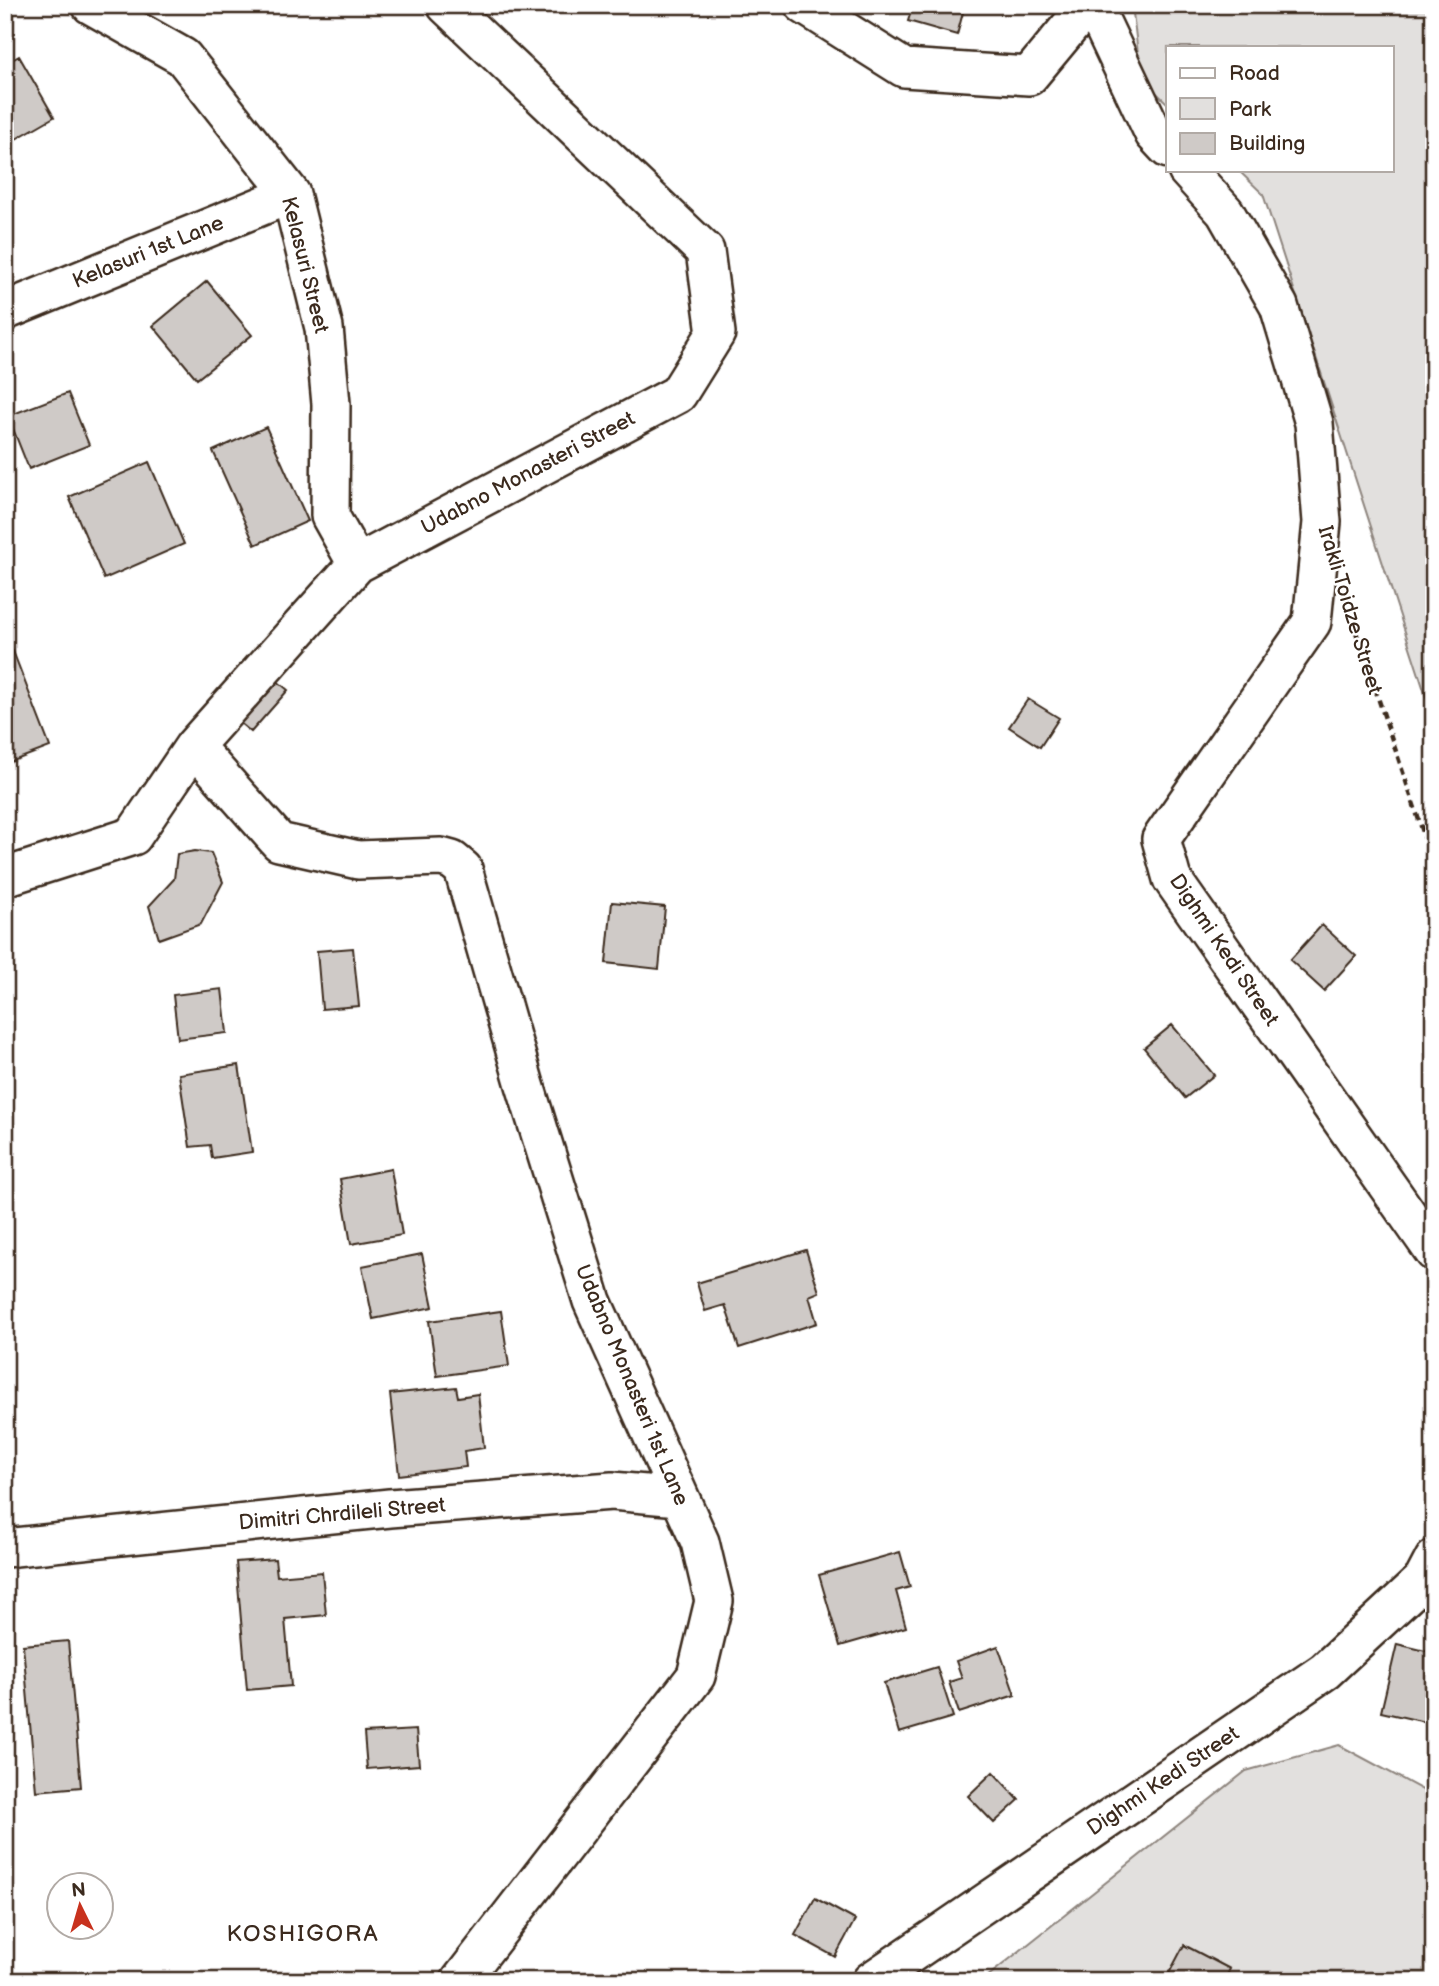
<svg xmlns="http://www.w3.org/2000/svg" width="1439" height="1986" font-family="'Balsamiq Sans',sans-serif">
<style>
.green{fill:#e2e0de;stroke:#8e857e;stroke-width:2}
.building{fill:#cfcac7;stroke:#3b2a1e;stroke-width:2}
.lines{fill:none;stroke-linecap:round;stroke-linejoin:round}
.minor-casing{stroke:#3b2a1e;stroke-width:42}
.path{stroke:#3b2a1e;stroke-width:4.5;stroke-dasharray:7 5;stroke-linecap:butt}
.minor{stroke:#fff;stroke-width:37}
.labels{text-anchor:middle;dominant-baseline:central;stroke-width:5;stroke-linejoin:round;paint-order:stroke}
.street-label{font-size:21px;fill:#3b2a1e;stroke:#fff}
.neighbourhood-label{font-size:23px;letter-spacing:2px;fill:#3b2a1e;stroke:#fff}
</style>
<rect width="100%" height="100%" fill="#fff"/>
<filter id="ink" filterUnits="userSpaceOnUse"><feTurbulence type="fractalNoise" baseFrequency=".0143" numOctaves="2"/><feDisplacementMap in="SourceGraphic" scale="14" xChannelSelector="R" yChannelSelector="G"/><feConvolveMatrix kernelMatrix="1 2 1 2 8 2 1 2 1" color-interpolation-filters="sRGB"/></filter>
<g filter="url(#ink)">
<path class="green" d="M 1132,5 L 1434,5 L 1434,721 L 1263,194 L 1238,170 L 1392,170 L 1392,47 L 1168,47 L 1168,104 L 1141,78 Z
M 1339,1745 L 1434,1796 L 1434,1981 L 982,1981 L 1246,1771 Z"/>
<path class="building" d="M 913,5 L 965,5 L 957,35 L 908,21 Z
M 19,56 L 54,117 L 9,143 L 5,136 L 5,64 Z
M 207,281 L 252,335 L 197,379 L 153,326 Z
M 68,393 L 89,445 L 29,469 L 8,416 Z
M 266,427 L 308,521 L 255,545 L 213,451 Z
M 149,462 L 184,544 L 104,579 L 69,497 Z
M 11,646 L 50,747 L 5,764 L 5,649 Z
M 264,670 L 288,690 L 251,732 L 228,713 Z
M 1028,699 L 1059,718 L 1040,747 L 1009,727 Z
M 195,851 L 211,853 L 223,882 L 201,924 L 159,939 L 149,906 L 174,879 L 177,854 Z
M 612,902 L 665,907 L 659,969 L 606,963 Z
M 1322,925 L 1356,956 L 1324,991 L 1290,960 Z
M 353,948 L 359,1006 L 322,1009 L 317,951 Z
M 222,989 L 227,1033 L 178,1039 L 173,995 Z
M 1172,1025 L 1214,1075 L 1185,1098 L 1144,1048 Z
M 239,1065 L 252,1152 L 212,1158 L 210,1145 L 190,1147 L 179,1074 Z
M 391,1169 L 402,1235 L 351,1244 L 340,1179 Z
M 806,1250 L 819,1292 L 809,1296 L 817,1323 L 739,1348 L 725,1305 L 705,1311 L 697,1283 Z
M 422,1254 L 433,1307 L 373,1319 L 362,1266 Z
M 501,1311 L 509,1366 L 437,1376 L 429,1321 Z
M 456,1387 L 458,1397 L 478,1394 L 484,1448 L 464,1451 L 466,1467 L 399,1475 L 390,1394 Z
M 900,1552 L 910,1587 L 896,1591 L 906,1627 L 840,1646 L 819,1575 Z
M 275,1559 L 277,1576 L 322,1572 L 326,1615 L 285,1619 L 291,1686 L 247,1690 L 236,1562 Z
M 68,1641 L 81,1787 L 36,1791 L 23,1645 Z
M 1397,1644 L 1434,1653 L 1434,1724 L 1381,1712 Z
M 998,1646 L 1015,1695 L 959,1713 L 949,1682 L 962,1678 L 956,1661 Z
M 937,1667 L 953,1717 L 899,1733 L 884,1683 Z
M 416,1730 L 419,1765 L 367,1769 L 364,1733 Z
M 993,1772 L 1019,1800 L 994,1823 L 968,1796 Z
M 815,1898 L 855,1920 L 835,1957 L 795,1935 Z
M 1184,1945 L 1230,1969 L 1224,1981 L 1165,1981 Z"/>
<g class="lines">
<g class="minor-casing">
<path id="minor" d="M 91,5 L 183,57 L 291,194 L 324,328 L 331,404 L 330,516 L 357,564
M 804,5 L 904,68 L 1029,76 L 1088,5
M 1093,5 L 1154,134 L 1168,149
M 1187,170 L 1225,212 L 1279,306 L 1314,423 L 1322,522 L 1312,622 L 1161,839 L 1172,879 L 1434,1252
M 5,311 L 291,194
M 194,746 L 279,842 L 358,860 L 441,857 L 452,860 L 463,869 L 525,1085 L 592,1301 L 700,1542 L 714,1601 L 696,1676 L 460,1981
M 5,877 L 133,836 L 194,746 L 357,564 L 678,394 L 716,333 L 705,251 L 446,5
M 5,1548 L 390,1508 L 612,1491 L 679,1497
M 871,1981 L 1325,1671 L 1423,1580 L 1434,1559"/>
</g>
<path class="path" d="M 1352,620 L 1434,865"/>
<use href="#minor" class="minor"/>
</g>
</g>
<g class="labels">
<g class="street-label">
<text transform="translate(148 252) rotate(-22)">Kelasuri 1st Lane</text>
<text transform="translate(305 265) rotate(76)">Kelasuri Street</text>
<text transform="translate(528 473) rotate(-28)">Udabno Monasteri Street</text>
<text transform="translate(1350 610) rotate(73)">Irakli Toidze Street</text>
<text transform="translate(1224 950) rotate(56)">Dighmi Kedi Street</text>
<text transform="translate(632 1385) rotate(67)">Udabno Monasteri 1st Lane</text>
<text transform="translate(342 1514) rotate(-5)">Dimitri Chrdileli Street</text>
<text transform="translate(1163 1781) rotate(-34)">Dighmi Kedi Street</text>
</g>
<g class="neighbourhood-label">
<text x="303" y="1934">KOSHIGORA</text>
</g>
</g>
<rect width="1439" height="1986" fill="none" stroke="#fff" stroke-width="28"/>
<rect x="14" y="14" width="1411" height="1958" fill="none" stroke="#3b2a1e" stroke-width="2.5" filter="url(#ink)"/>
<rect x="1166" y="46" width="228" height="126" fill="#ffffff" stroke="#b1aaa5" stroke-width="2"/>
<rect x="1180" y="68" width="35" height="10" fill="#ffffff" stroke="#b1aaa5" stroke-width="2"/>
<text x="1229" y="80" font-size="21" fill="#3b2a1e">Road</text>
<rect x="1180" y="98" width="35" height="21" fill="#e2e0de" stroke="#b1aaa5" stroke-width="2"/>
<text x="1229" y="116" font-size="21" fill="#3b2a1e">Park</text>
<rect x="1180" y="133" width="35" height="21" fill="#cfcac7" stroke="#b1aaa5" stroke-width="2"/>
<text x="1229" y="150" font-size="21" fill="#3b2a1e">Building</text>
<g transform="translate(80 1906) rotate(355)"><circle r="33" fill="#ffffff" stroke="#b1aaa5" stroke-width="2"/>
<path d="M0-5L12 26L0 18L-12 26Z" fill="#c8321e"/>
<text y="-10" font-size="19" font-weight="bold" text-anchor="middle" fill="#3b2a1e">N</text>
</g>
</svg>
